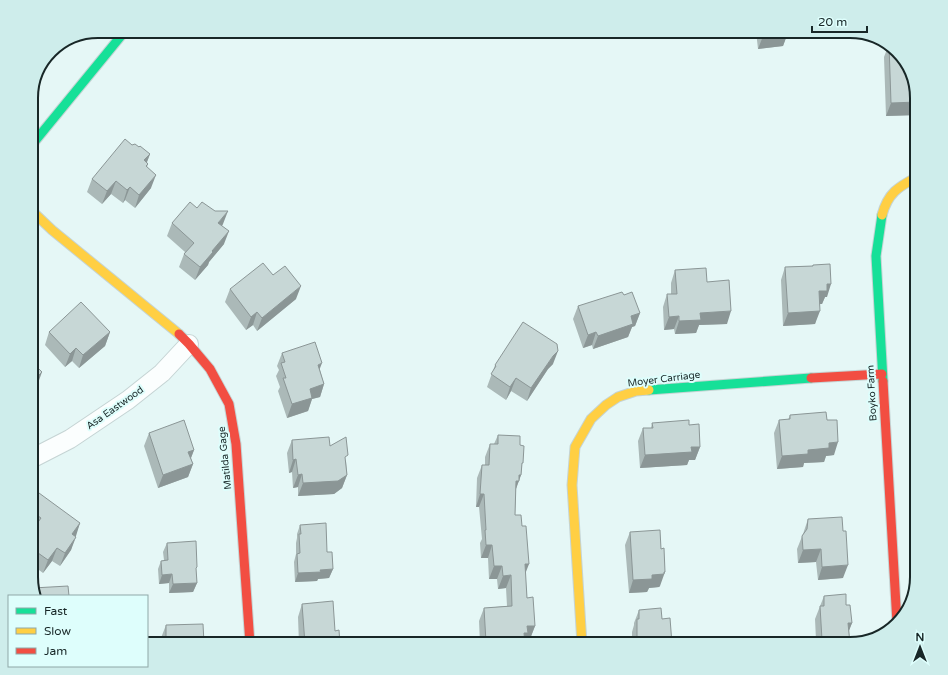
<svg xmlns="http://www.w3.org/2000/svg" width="948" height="675" font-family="'Varela Round',sans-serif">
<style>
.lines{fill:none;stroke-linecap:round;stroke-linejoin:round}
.street-casing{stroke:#c5d4d4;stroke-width:20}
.fast-casing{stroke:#c5d4d4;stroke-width:11}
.slow-casing{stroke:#c5d4d4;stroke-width:11}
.jam-casing{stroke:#c5d4d4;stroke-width:11}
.street{stroke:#fbfefe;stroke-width:18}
.fast{stroke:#16e098;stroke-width:9}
.slow{stroke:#ffcf43;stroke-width:9}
.jam{stroke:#f24e42;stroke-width:9}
.wall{fill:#abb9b8}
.shaded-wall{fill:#8b9696}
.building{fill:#c7d7d6;stroke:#8b9696}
.labels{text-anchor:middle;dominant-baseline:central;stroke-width:4;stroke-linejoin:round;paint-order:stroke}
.street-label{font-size:10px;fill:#182727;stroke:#defefc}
.rim{fill:none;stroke:#182727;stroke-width:2}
</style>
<rect width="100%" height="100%" fill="#e5f7f6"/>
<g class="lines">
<g class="street-casing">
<path id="street" d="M 31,459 L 70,439 L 128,400 L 162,373 L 189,344"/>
</g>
<g class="fast-casing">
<path id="fast" d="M 31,146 L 125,31
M 882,215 L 876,256 L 883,381
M 649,390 L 811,378"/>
</g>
<g class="slow-casing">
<path id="slow" d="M 31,210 L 52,230 L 179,334
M 882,215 C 888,193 898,187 917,177
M 582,644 L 572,485 L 575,447 L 591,419 L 606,405 L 618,397 L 636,391 L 649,390"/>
</g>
<g class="jam-casing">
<path id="jam" d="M 179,334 L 189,344 L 210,369 L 229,404 L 236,444 L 250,644
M 811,378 L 882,374
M 883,381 L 897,623"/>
</g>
<use href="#street" class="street"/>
<use href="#fast" class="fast"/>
<use href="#slow" class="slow"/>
<use href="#jam" class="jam"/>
</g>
<path class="wall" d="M 756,31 L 788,31 L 783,46 L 758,49 Z
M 889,44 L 917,98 L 917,115 L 886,116 L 884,57 Z
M 132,145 L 139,147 L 150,154 L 147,162 L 148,164 L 147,167 L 151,188 L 135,208 L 125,200 L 123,203 L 111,194 L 102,204 L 87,192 L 92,179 Z
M 197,208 L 223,224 L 222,226 L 224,244 L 209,262 L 208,265 L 195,280 L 179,267 L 184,254 L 185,252 L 167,236 L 172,223 Z
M 813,265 L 827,297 L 825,297 L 822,304 L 820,304 L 815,324 L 783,326 L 781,280 L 785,267 L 812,266 Z
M 675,270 L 707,282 L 727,324 L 699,325 L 696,333 L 675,334 L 674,329 L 664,330 L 663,307 L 667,294 L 671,294 L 671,283 Z
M 273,275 L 296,299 L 257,331 L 253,325 L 246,330 L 225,302 L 230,289 Z
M 624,295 L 640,313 L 635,326 L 632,327 L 628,337 L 593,349 L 592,345 L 583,348 L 573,319 L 578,306 Z
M 49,332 L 110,332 L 105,346 L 79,368 L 72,361 L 65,367 L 45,345 Z
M 282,353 L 320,370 L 324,384 L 320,397 L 312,399 L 308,411 L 287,418 L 278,391 L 280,387 L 276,376 L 279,370 L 277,366 Z
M 553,364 L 548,369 L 527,401 L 511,391 L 506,400 L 487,387 L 495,365 Z
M 790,415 L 827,420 L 834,455 L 826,456 L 824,462 L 804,463 L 803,467 L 777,469 L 774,433 L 779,420 L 788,420 Z
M 652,423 L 689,425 L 700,447 L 695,460 L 689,460 L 687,465 L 640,468 L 638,441 L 643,428 L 651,428 Z
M 149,433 L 194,450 L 191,458 L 193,464 L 188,477 L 158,488 L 144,446 Z
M 498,435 L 520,445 L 522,466 L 521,475 L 516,489 L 515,515 L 525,573 L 527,598 L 535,626 L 530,639 L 526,639 L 525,644 L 480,644 L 479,621 L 484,608 L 507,606 L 506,588 L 498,589 L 497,579 L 489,579 L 488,558 L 481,558 L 480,543 L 482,539 L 479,507 L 476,507 L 477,478 L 482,465 L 485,465 L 485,457 L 490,444 L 494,444 Z
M 292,440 L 330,446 L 346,461 L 347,475 L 342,488 L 334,494 L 298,496 L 298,487 L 293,488 L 292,472 L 289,473 L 287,453 Z
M 31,505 L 80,523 L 75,536 L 71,550 L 60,566 L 52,561 L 43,573 L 31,564 L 31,536 L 34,529 L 31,528 Z
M 808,519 L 843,578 L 818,580 L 816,562 L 798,563 L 797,549 L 803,534 Z
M 300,525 L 327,552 L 333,569 L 329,578 L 318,579 L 317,581 L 295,582 L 294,562 L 296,554 L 296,543 L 297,538 L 297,534 Z
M 630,532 L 660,586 L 659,587 L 649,588 L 647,592 L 629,593 L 625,545 Z
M 167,543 L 196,571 L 197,583 L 193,592 L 169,593 L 169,583 L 159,584 L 158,569 L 161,561 L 164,560 L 163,552 Z
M 824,596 L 846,605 L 852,623 L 849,630 L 850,644 L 810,644 L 812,641 L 816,640 L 815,619 Z
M 302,604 L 335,631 L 340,644 L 299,644 L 298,617 Z
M 639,610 L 662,619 L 672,644 L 632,644 L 632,632 L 634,625 L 634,623 Z
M 166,625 L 204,643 L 203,644 L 161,644 L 161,638 Z"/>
<path class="shaded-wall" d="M 788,33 L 783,46 L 758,49 L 763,36 Z
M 917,102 L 917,115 L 886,116 L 891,103 Z
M 150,154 L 145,167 L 144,160 Z
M 156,175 L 151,188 L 135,208 L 139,195 Z
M 116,181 L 111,194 L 102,204 L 107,191 Z
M 130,187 L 125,200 L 123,203 L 127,190 Z
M 228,211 L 223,224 L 213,236 L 218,223 Z
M 229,231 L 224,244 L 209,262 L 208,265 L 195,280 L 200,267 L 212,251 Z
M 827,284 L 831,284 L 827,297 L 825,297 L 822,304 L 814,304 L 819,291 Z
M 301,286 L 296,299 L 257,331 L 262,318 Z
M 731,311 L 727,324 L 699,325 L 696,333 L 675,334 L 679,321 L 700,313 Z
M 820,311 L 815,324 L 783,326 L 788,313 Z
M 257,312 L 253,325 L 246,330 L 251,317 Z
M 640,313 L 635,326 L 632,327 L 628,337 L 593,349 L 598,336 L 631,316 Z
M 679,316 L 674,329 L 664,330 L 669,317 Z
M 110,332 L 105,346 L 79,368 L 83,355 Z
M 596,332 L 592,345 L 583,348 L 588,335 Z
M 76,348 L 72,361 L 65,367 L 70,354 Z
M 558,351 L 553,364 L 548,369 L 527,401 L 531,388 L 553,356 Z
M 322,363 L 317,376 L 318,365 Z
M 42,372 L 37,386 L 31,391 L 31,383 Z
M 516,378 L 511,391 L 506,400 L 510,387 Z
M 324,384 L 320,397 L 312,399 L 308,411 L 287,418 L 292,404 L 310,389 Z
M 838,442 L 834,455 L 826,456 L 824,462 L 804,463 L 803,467 L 777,469 L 782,456 L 808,450 L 829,443 Z
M 691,447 L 700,447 L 695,460 L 689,460 L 687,465 L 640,468 L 645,455 Z
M 194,450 L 189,463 L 188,452 Z
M 296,459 L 292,472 L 289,473 L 293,460 Z
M 193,464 L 188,477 L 158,488 L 163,475 Z
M 302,474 L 298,487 L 293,488 L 298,475 Z
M 347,475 L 342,488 L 334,494 L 298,496 L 303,483 Z
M 519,475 L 521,475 L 514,494 L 511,494 Z
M 480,494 L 484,494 L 479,507 L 476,507 Z
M 80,523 L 76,536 L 67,547 L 72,534 Z
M 76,537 L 71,550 L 60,566 L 65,553 Z
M 486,545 L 492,545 L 488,558 L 481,558 Z
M 57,548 L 52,561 L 43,573 L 48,560 Z
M 821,549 L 816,562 L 798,563 L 803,550 Z
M 525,564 L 529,564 L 524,577 Z
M 848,565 L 843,578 L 818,580 L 822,567 Z
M 494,566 L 502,566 L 497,579 L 489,579 Z
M 333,569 L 329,578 L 318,579 L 317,581 L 295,582 L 298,573 L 320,570 Z
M 664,572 L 665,572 L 660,586 L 659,587 L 649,588 L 647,592 L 629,593 L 633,580 L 652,575 Z
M 172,574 L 169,583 L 159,584 L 162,575 Z
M 511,575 L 506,588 L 498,589 L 503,576 Z
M 197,583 L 193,592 L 169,593 L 173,584 Z
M 848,623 L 852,623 L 847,636 Z
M 527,626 L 535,626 L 530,639 L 526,639 L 524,644 L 520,644 Z
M 637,638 L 641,638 L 638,644 L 635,644 Z"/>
<path class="building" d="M 762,31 L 788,31 L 788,33 L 763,36 Z
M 889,44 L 891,45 L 910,68 L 917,98 L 917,102 L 891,103 Z
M 125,139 L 132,145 L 135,144 L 139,147 L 140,146 L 150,154 L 144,160 L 148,164 L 146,166 L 156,175 L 139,195 L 130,187 L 127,190 L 116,181 L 107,191 L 92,179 Z
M 190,202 L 197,208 L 202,202 L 215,211 L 228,211 L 218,223 L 229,231 L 212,251 L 213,252 L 200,267 L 184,254 L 194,243 L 172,223 Z
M 263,263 L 273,275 L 285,266 L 301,286 L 262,318 L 257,312 L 251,317 L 230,289 Z
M 830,264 L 831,284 L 827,284 L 827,291 L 819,291 L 820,311 L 788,313 L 785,267 L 813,266 L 813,265 Z
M 706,268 L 707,282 L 729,280 L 731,311 L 700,313 L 701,320 L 679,321 L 679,316 L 669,317 L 667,294 L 677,294 L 675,270 Z
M 622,292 L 624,295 L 632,292 L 640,313 L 631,316 L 633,324 L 598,336 L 596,332 L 588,335 L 578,306 Z
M 81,302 L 110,332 L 83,355 L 76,348 L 70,354 L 49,332 Z
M 523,322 L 557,344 L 558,351 L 553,356 L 531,388 L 516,378 L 510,387 L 491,374 L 496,366 L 495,365 Z
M 315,342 L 322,363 L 318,365 L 324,384 L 310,389 L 312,398 L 292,404 L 283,378 L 286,378 L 281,363 L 285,362 L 282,353 Z
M 31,361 L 42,372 L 31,383 Z
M 826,412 L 827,420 L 837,420 L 838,442 L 829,443 L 829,448 L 808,450 L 808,454 L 782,456 L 779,420 L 790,419 L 790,415 Z
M 184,420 L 194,450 L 188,452 L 193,464 L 163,475 L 149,433 Z
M 689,420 L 689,425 L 699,424 L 700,447 L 691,447 L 692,452 L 645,455 L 643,428 L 653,428 L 652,423 Z
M 498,435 L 520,436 L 520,445 L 524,446 L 523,463 L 522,463 L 521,475 L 519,475 L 519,481 L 516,481 L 515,515 L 521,515 L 522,526 L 526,526 L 529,564 L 525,564 L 527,598 L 533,597 L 535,626 L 527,626 L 528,633 L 524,633 L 525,644 L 488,644 L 486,642 L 484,608 L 512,606 L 511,575 L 503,576 L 502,566 L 494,566 L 492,545 L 486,545 L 485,530 L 486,530 L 484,494 L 480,494 L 482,465 L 489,465 L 490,444 L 498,444 Z
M 329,437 L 330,446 L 346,437 L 348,455 L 345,457 L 347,475 L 338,481 L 303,483 L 302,474 L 298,475 L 296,459 L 293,460 L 292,440 Z
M 39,493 L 80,523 L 72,534 L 76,537 L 65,553 L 57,548 L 48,560 L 31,548 L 31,537 L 36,529 L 34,528 L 41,518 L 31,511 L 31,505 Z
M 842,517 L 843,531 L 846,531 L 848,565 L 822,567 L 821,549 L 803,550 L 802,536 L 807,529 L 808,519 Z
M 326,523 L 327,552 L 332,552 L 333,569 L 320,570 L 321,572 L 298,573 L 297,554 L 300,553 L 299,534 L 301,534 L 300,525 Z
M 660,530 L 661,549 L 664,548 L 665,572 L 664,572 L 664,574 L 652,575 L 652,579 L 633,580 L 630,532 Z
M 196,541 L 197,567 L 196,568 L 197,583 L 173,584 L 172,574 L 162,575 L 161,561 L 168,560 L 167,543 Z
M 68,586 L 69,596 L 36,596 L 33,588 Z
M 846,594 L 846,605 L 850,605 L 852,623 L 848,623 L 850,644 L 812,644 L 812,641 L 822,640 L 820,606 L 824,606 L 824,596 Z
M 333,601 L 335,631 L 339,630 L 340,644 L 305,644 L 302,604 Z
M 661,608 L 662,619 L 670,618 L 672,644 L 641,644 L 641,638 L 637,638 L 637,619 L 639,619 L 639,610 Z
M 203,624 L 204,643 L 201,643 L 201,644 L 166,644 L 166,625 Z"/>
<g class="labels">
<g class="street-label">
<text transform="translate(664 379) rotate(-7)">Moyer Carriage</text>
<text transform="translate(872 393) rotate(-93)">Boyko Farm</text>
<text transform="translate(115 408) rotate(-35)">Asa Eastwood</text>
<text transform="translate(225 458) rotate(-96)">Matilda Gage</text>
</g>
</g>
<path d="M0 0H948V675H0ZM98 38H850A60 60 0 0 1 910 98V577A60 60 0 0 1 850 637H98A60 60 0 0 1 38 577V98A60 60 0 0 1 98 38Z" fill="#ceedeb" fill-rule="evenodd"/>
<path class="rim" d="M98 38H850A60 60 0 0 1 910 98V577A60 60 0 0 1 850 637H98A60 60 0 0 1 38 577V98A60 60 0 0 1 98 38Z"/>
<rect x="8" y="595" width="140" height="72" fill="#defefc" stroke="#8fa8a7"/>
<rect x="16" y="608" width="20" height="6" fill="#16e098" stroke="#8fa8a7"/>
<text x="44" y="615" font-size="12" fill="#182727">Fast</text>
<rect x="16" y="628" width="20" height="6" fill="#ffcf43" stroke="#8fa8a7"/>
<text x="44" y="635" font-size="12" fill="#182727">Slow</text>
<rect x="16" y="648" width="20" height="6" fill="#f24e42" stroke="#8fa8a7"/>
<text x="44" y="655" font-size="12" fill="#182727">Jam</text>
<g transform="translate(920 647)" stroke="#defefc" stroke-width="3" paint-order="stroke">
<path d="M0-3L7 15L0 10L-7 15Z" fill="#182727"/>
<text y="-6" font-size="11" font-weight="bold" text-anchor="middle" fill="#182727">N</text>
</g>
<path d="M812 26v6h55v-6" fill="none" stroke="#182727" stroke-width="2"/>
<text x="818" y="26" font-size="12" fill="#182727" stroke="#defefc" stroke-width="3" paint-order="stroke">20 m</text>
</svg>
